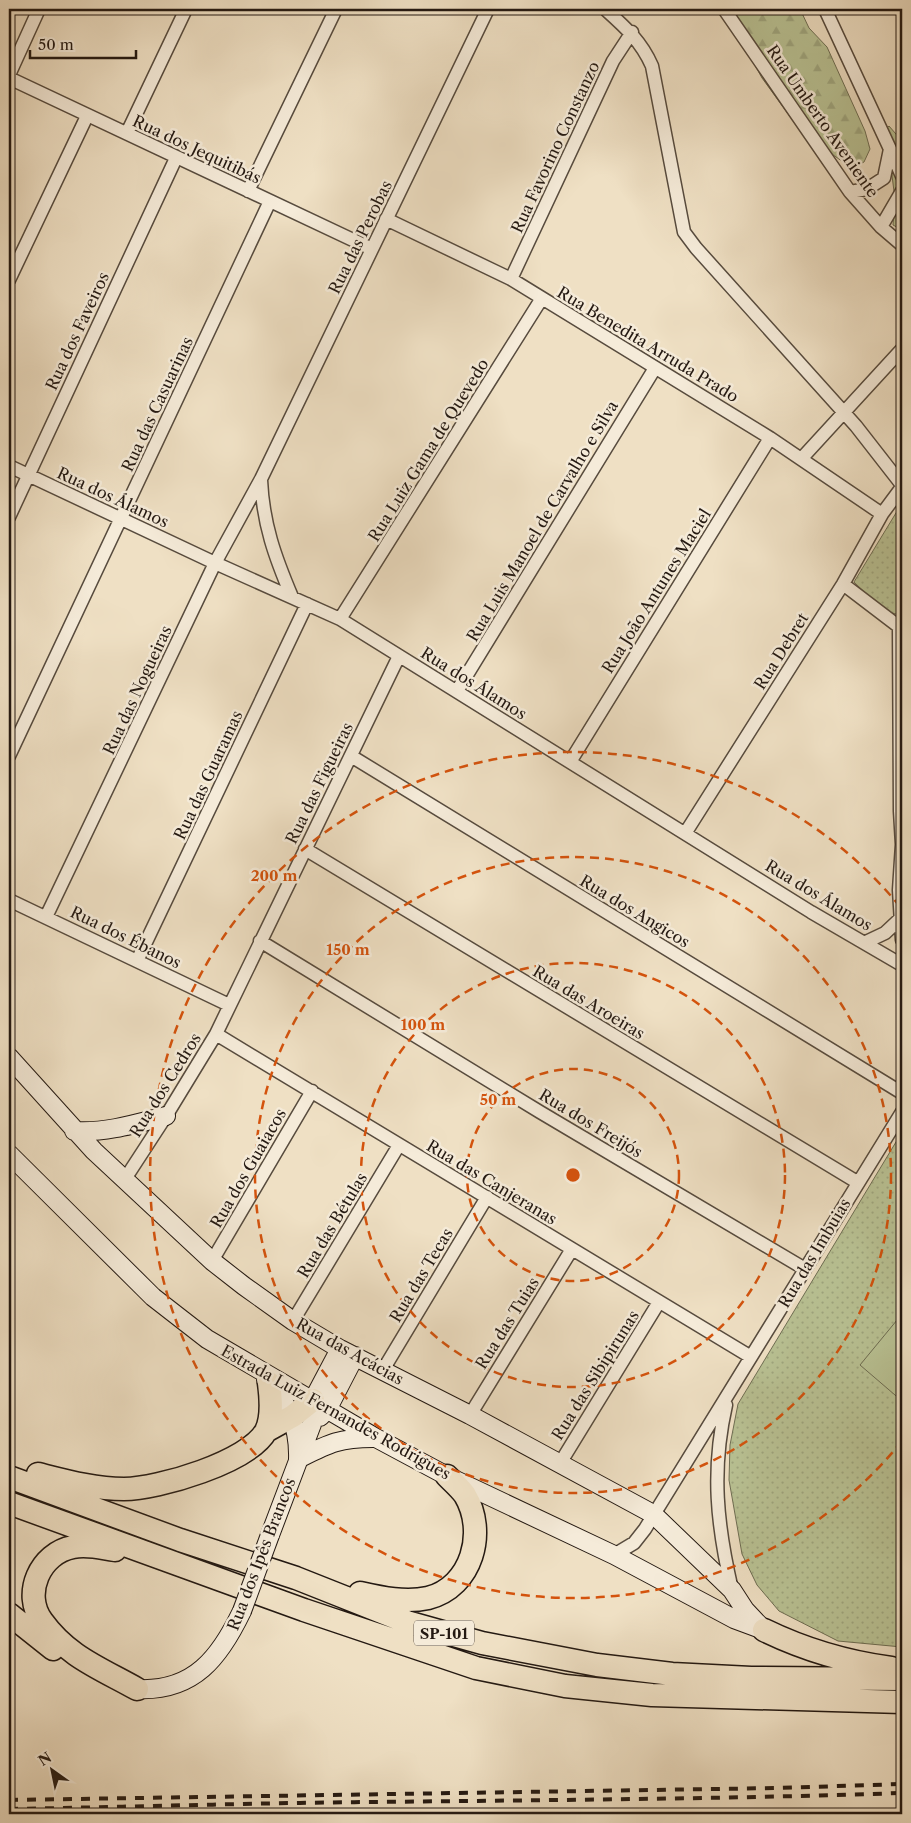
<svg xmlns="http://www.w3.org/2000/svg" width="911" height="1823" font-family="'Libre Caslon Text',serif">
<style>
.green{fill:url(#green-dots);stroke:#6e6e53}
.forest{fill:url(#forest-firs);stroke:#6e6e53}
.pitch{fill:#b9c294;stroke:#6e6e53}
.lines{fill:none;stroke-linecap:round;stroke-linejoin:round}
.street-casing{stroke:#574b3e;stroke-width:15}
.secondary-casing{stroke:#241912;stroke-width:20}
.highway-casing{stroke:#241912;stroke-width:25}
.street{stroke:#f5ebd9;stroke-width:12}
.secondary{stroke:#f5ebd9;stroke-width:18}
.highway{stroke:#efe0c4;stroke-width:22}
.rail{stroke:#241912;stroke-width:4;stroke-dasharray:9 9;stroke-linecap:butt}
.secondary-bridge-casing{stroke:#241912;stroke-width:20;stroke-linecap:butt}
.secondary-bridge{stroke:#f5ebd9;stroke-width:18}
.ring{fill:none;stroke:#d4530d;stroke-width:2.5;stroke-dasharray:9 6}
.labels{text-anchor:middle;dominant-baseline:central;stroke-width:5;stroke-linejoin:round;paint-order:stroke}
.shield{fill:#f5ebd9;stroke:#63584e;stroke-width:1}
.shield-label{font-size:15px;font-weight:bold;fill:#241912}
.street-label{font-size:16px;fill:#241912;stroke:#f5ebd9}
.centre{fill:#d4530d;stroke:#f5ebd9;stroke-width:2.5}
.ring-label{font-size:15px;text-anchor:middle;font-weight:bold;fill:#d4530d;stroke:#f5ebd9;stroke-width:5;stroke-linejoin:round;paint-order:stroke}
</style>
<defs>
<pattern id="green-dots" width="8" height="8" patternUnits="userSpaceOnUse" patternTransform="scale(1.25)"><rect width="8" height="8" fill="#b9c294"/><path d="M2 2h.1M6 6h.1" fill="none" stroke="#9fa67f" stroke-width="1.8" stroke-linecap="round"/></pattern>
<pattern id="forest-firs" width="22" height="20" patternUnits="userSpaceOnUse" patternTransform="scale(1.25)"><rect width="22" height="20" fill="#b9c294"/><path d="M5 1l3.5 6h-7zM16 11l3.5 6h-7z" fill="#9fa67f"/></pattern>
</defs>
<rect width="100%" height="100%" fill="#efe0c4"/>
<filter id="stains"><feTurbulence type="fractalNoise" baseFrequency=".004" numOctaves="4"/><feColorMatrix values="0 0 0 0 .2 0 0 0 0 .09 0 0 0 0 .02 0 0 0 .5 -.17"/></filter>
<radialGradient id="worn" r=".72"><stop offset=".6" stop-color="#630" stop-opacity="0"/><stop offset="1" stop-color="#630" stop-opacity=".3"/></radialGradient>
<path class="green" d="M 899,508 L 902,512 L 902,615 L 885,612 L 854,582 Z
M 902,1132 L 902,1647 L 838,1641 L 779,1611 L 757,1585 L 742,1554 L 729,1480 L 730,1445 L 738,1404 Z"/>
<path class="forest" d="M 724,9 L 800,9 L 809,28 L 827,47 L 865,131 L 870,149 L 864,162 L 856,166 L 846,164 L 802,133 L 762,78 Z
M 889,126 L 902,141 L 902,230 L 893,225 L 895,199 L 886,129 Z"/>
<path class="pitch" d="M 902,1314 L 902,1401 L 860,1365 Z"/>
<g class="lines">
<g class="street-casing">
<path id="street" d="M 605,9 C 625,27 641,41 652,66 L 684,232 L 696,248 L 856,426 L 902,485
M 724,9 L 850,192 L 881,227 L 902,245
M 825,9 L 890,149
M 9,75 L 39,9
M 9,78 L 372,249
M 127,133 L 186,9
M 248,191 L 336,9
M 850,192 L 867,189 L 884,178 L 890,149 L 902,176
M 386,219 L 511,279 L 770,438 L 882,514
M 881,227 L 902,191
M 511,279 L 613,61 L 632,32
M 9,280 L 87,116
M 802,458 L 902,349
M 9,466 L 215,563 L 340,619 L 811,912 L 902,965
M 261,480 C 263,524 275,557 292,597
M 9,517 L 176,158
M 843,584 L 902,629
M 340,619 L 542,298
M 899,627 L 900,811 L 902,845
M 457,691 L 655,368
M 9,756 L 270,201
M 351,756 L 902,1093
M 570,762 L 770,438
M 686,832 L 843,584 L 882,514 L 902,487
M 902,844 L 899,890 L 902,940
M 305,849 L 857,1182
M 9,900 L 229,1005
M 46,917 L 215,563 L 261,479 L 488,9
M 260,941 L 540,1112 L 805,1269
M 866,942 L 885,933 L 901,918
M 137,961 L 307,604
M 216,1034 L 751,1357
M 125,1179 L 166,1116 L 216,1034 L 399,656
M 212,1261 L 312,1091
M 293,1321 L 399,1145
M 383,1370 L 487,1197
M 726,1405 C 711,1471 717,1525 732,1590
M 470,1415 L 572,1249
M 559,1465 L 659,1302
M 614,1555 L 634,1543 L 645,1529 L 902,1112"/>
</g>
<g class="secondary-casing">
<path id="secondary" d="M 9,1057 L 94,1151 L 212,1261 L 244,1286 L 293,1321 L 340,1349 L 470,1415 L 653,1514 L 732,1590 L 745,1610 L 764,1630
M 74,1131 C 106,1133 135,1124 166,1116
M 9,1154 L 153,1297 L 207,1339 L 376,1438 L 447,1476 L 614,1555 L 734,1619 L 761,1629
M 266,1380 C 289,1403 299,1427 298,1459 C 328,1444 338,1438 373,1438
M 320,1417 L 327,1410 L 355,1356
M 270,1535 L 312,1424 L 313,1400 L 340,1349
M 137,1689 C 194,1692 220,1657 242,1611"/>
</g>
<g class="highway-casing">
<path id="highway" d="M 266,1431 L 293,1416 L 313,1400
M 38,1474 C 66,1481 95,1489 124,1489 C 158,1489 249,1462 266,1431 C 273,1417 271,1398 269,1383
M 9,1477 L 180,1540 L 296,1578 L 407,1622 L 482,1643 L 597,1665 L 672,1674 L 751,1678 L 902,1679
M 9,1503 L 304,1610 L 476,1668 L 565,1686 L 652,1695 L 902,1702
M 115,1550 C 101,1548 88,1544 73,1547 C 40,1553 22,1594 42,1621 C 68,1657 100,1668 137,1689
M 360,1593 C 382,1598 406,1603 428,1598 C 472,1587 487,1532 465,1495 C 460,1488 453,1482 447,1476
M 9,1614 L 53,1649
M 764,1630 C 805,1650 846,1662 891,1668"/>
</g>
<use href="#street" class="street"/>
<use href="#secondary" class="secondary"/>
<use href="#highway" class="highway"/>
<path class="rail" d="M 9,1800 L 778,1788 L 902,1784
M 9,1809 C 130,1807 251,1803 372,1802 C 549,1800 726,1799 902,1793"/>
<g class="secondary-bridge-casing">
<path id="secondary-bridge" d="M 242,1611 L 270,1535"/>
</g>
<use href="#secondary-bridge" class="secondary-bridge"/>
</g>
<g class="ring">
<circle cx="573" cy="1175" r="106"/>
<circle cx="573" cy="1175" r="212"/>
<circle cx="573" cy="1175" r="318"/>
<path d="M902 1441A423 423 0 1 1 902 909"/>
</g>
<g class="labels">
<rect class="shield" x="414" y="1620.5" width="60" height="25" rx="4"/>
<g class="shield-label">
<text x="444" y="1633">SP-101</text>
</g>
<g class="street-label">
<text transform="translate(823 121) rotate(55)">Rua Umberto Aveniente</text>
<text transform="translate(555 147) rotate(-65)">Rua Favorino Constanzo</text>
<text transform="translate(197 149) rotate(25)">Rua dos Jequitibás</text>
<text transform="translate(360 237) rotate(-64)">Rua das Perobas</text>
<text transform="translate(77 331) rotate(-65)">Rua dos Faveiros</text>
<text transform="translate(648 344) rotate(31)">Rua Benedita Arruda Prado</text>
<text transform="translate(157 404) rotate(-65)">Rua das Casuarinas</text>
<text transform="translate(428 450) rotate(-58)">Rua Luiz Gama de Quevedo</text>
<text transform="translate(113 497) rotate(25)">Rua dos Álamos</text>
<text transform="translate(542 521) rotate(-59)">Rua Luis Manoel de Carvalho e Silva</text>
<text transform="translate(656 591) rotate(-58)">Rua João Antunes Maciel</text>
<text transform="translate(781 651) rotate(-58)">Rua Debret</text>
<text transform="translate(474 683) rotate(32)">Rua dos Álamos</text>
<text transform="translate(137 690) rotate(-65)">Rua das Nogueiras</text>
<text transform="translate(208 775) rotate(-65)">Rua das Guaramas</text>
<text transform="translate(319 783) rotate(-64)">Rua das Figueiras</text>
<text transform="translate(819 895) rotate(31)">Rua dos Álamos</text>
<text transform="translate(635 911) rotate(31)">Rua dos Angicos</text>
<text transform="translate(126 937) rotate(26)">Rua dos Ébanos</text>
<text transform="translate(589 1002) rotate(31)">Rua das Aroeiras</text>
<text transform="translate(165 1085) rotate(-58)">Rua dos Cedros</text>
<text transform="translate(591 1123) rotate(31)">Rua dos Freijós</text>
<text transform="translate(248 1168) rotate(-60)">Rua dos Guaiacos</text>
<text transform="translate(492 1182) rotate(31)">Rua das Canjeranas</text>
<text transform="translate(332 1225) rotate(-59)">Rua das Bétulas</text>
<text transform="translate(814 1253) rotate(-59)">Rua das Imbuias</text>
<text transform="translate(421 1275) rotate(-59)">Rua das Tecas</text>
<text transform="translate(507 1323) rotate(-58)">Rua das Tuias</text>
<text transform="translate(350 1351) rotate(29)">Rua das Acácias</text>
<text transform="translate(595 1375) rotate(-58)">Rua das Sibipirunas</text>
<text transform="translate(336 1412) rotate(29)">Estrada Luiz Fernandes Rodrigues</text>
<text transform="translate(261 1554) rotate(-69)">Rua dos Ipês Brancos</text>
</g>
</g>
<circle cx="573" cy="1175" r="8" class="centre"/>
<g class="ring-label">
<text x="274" y="881">200 m</text>
<text x="348" y="955">150 m</text>
<text x="423" y="1030">100 m</text>
<text x="498" y="1105">50 m</text>
</g>
<rect width="911" height="1823" fill="none" stroke="#efe0c4" stroke-width="30"/>
<rect x="10" y="10" width="891" height="1803" fill="none" stroke="#241912" stroke-width="2.5"/>
<rect x="15" y="15" width="881" height="1793" fill="none" stroke="#241912"/>
<g transform="translate(52 1770) rotate(327)" stroke="#f5ebd9" stroke-width="4" paint-order="stroke">
<path d="M0-4L9 19L0 12L-9 19Z" fill="#241912"/>
<text y="-8" font-size="14" font-weight="bold" text-anchor="middle" fill="#241912">N</text>
</g>
<path d="M30 50v8h106v-8" fill="none" stroke="#241912" stroke-width="2.5"/>
<text x="38" y="50" font-size="15" fill="#241912" stroke="#f5ebd9" stroke-width="4" paint-order="stroke">50 m</text>
<rect width="100%" height="100%" filter="url(#stains)"/>
<rect width="100%" height="100%" fill="url(#worn)"/>
</svg>
